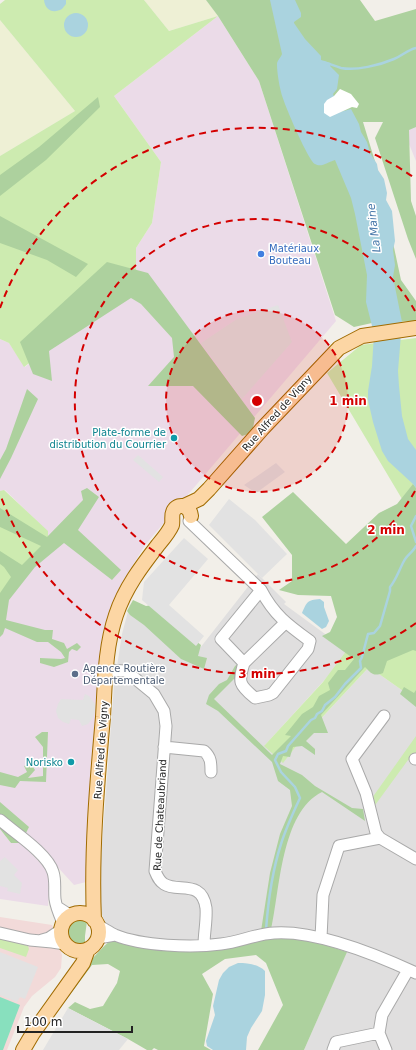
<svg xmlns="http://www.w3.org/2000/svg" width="416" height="1050" font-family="'DejaVu Sans',sans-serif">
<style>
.residential{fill:#e0dfdf}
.commercial{fill:#f2dad9}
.industrial{fill:#ebdbe8}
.farmland{fill:#eef0d5}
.grass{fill:#cdebb0}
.forest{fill:#add19e}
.pitch{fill:#88e0be}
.parking{fill:#e2e2e2}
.water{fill:#aad3df}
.pier{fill:#fff}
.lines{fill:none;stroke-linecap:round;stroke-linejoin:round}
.stream{stroke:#aad3df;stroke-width:2.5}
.minor-casing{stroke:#a9a9a9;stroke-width:13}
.major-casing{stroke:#a06b00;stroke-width:16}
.minor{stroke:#fff;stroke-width:11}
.major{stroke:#fcd6a4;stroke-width:14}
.ring{fill:none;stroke:#d40000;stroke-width:2;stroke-dasharray:7 5}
.shop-dot{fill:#3f7fe0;stroke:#fff;stroke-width:1.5}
.culture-dot{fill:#0f9aa8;stroke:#fff;stroke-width:1.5}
.service-dot{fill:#5c6f8a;stroke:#fff;stroke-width:1.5}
.labels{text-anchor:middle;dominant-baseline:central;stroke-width:3;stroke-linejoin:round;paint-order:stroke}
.shop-label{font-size:10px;fill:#366cbe;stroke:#fff;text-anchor:start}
.street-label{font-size:10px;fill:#222;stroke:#fff}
.culture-label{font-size:10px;fill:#0d838f;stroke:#fff;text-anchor:end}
.service-label{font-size:10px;fill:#4e5e75;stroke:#fff;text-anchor:start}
.water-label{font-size:11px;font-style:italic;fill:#4a7aab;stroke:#fff}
.centre{fill:#d40000;stroke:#fff;stroke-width:2}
.ring-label{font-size:12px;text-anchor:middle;font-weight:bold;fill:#d40000;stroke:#fff;stroke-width:3;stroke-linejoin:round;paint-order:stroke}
</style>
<rect width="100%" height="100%" fill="#f2efe9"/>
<path class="residential" d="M 258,574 L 286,602 L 284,604 L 347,650 L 340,663 L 265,745 L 283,762 L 301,740 L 369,667 L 416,700 L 416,1050 L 304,1050 L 347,951 L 204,949 L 112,939 L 100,910 L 99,884 L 114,686 L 122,634 L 130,604 L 193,657 Z"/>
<path class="commercial" d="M 0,917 L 52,925 L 62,955 L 61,968 L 55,977 L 32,996 L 24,1007 L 7,1050 L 0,1050 Z"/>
<path class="industrial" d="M 218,16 L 259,81 L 336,321 L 145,545 L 121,585 L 116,597 L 86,882 L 74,885 L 33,840 L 0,817 L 0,599 L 48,543 L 48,532 L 5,490 L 0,491 L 0,339 L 9,343 L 25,367 L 136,282 L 136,248 L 152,223 L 161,162 L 114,96 Z
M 416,99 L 416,161 L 395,110 Z
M 0,829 L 11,843 L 21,843 L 46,869 L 50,881 L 48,906 L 0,899 Z"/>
<path class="farmland" d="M 144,0 L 206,0 L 218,16 L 169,31 Z
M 0,20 L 75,111 L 0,156 Z"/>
<path class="grass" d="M 5,0 L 144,0 L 169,31 L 218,16 L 114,96 L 161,162 L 152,223 L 136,248 L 136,282 L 24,367 L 9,343 L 0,339 L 0,156 L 75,111 L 0,20 L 0,4 Z
M 416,338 L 416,700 L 369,667 L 301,740 L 283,763 L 264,746 L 323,682 L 347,650 L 402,499 L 327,373 L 361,345 Z
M 4,490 L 48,531 L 48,543 L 0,599 L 0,491 Z
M 416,736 L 416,754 L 411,762 L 408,760 L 373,808 L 372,798 Z
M 0,937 L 28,946 L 29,949 L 26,957 L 0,948 Z"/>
<path class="forest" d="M 206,0 L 360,0 L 375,21 L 416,9 L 416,127 L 409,130 L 411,201 L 416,216 L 416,259 L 408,239 L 375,138 L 383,122 L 363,122 L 377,168 L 401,280 L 416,301 L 416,321 L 372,323 L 354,327 L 335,315 L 259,81 L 218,16 Z
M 98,97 L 100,107 L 46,160 L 0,196 L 0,175 L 39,147 Z
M 0,216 L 88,264 L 76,277 L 47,260 L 0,243 Z
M 107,262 L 148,273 L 255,418 L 252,433 L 242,436 L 193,386 L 148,386 L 174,357 L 172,338 L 141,304 L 131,298 L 49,351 L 52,381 L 33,374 L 20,342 Z
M 27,389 L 38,399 L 11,458 L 0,479 L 0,460 L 6,449 Z
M 413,484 L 416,488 L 416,651 L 413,650 L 387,661 L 383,673 C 373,677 371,673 365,667 L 321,715 L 328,733 L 314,733 L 306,741 L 315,749 L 315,755 L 302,746 L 293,747 L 290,757 L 283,756 L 280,764 L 302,775 L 315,786 L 352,808 L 363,809 L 365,821 L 322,792 C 281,812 280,890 271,930 L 261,931 L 270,873 L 280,834 L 292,806 L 290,790 L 278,781 L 272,762 L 218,711 L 206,704 L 209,695 L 219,684 L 227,680 L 235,666 L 239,663 L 237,676 L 214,699 L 272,755 L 291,736 L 285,735 L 302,714 L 313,707 L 319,696 L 330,690 L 328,683 L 338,670 L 345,670 L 354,659 L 322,636 L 330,632 L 337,617 L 331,596 L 298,595 L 279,590 L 292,581 L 292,555 L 262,517 L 293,492 L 346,544 L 379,513 L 397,504 Z
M 87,488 L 99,497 L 78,530 L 121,570 L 112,580 L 64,543 L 35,567 L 9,600 L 6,620 L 45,630 L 53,630 L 52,639 L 64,643 L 67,649 L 77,643 L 81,647 L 77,651 L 72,649 L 69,652 L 68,662 L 54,667 L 40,663 L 40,658 L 61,659 L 65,658 L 61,652 L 48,642 L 37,642 L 5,628 L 3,634 L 0,637 L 0,593 L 11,577 L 4,567 L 0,564 L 0,551 L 22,565 L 41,546 L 0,527 L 0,508 L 47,537 L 83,500 L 81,491 Z
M 133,600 L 146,606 L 159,604 L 175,624 L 201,645 L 198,656 L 207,658 L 204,669 L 181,659 L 144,625 L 130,615 L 127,611 Z
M 404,687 L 414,693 L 416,690 L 416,707 L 400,694 Z
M 42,732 L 48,732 L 46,782 L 20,781 L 15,788 L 0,785 L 0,772 L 18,777 L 27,772 L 24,766 L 31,764 L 35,770 L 28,778 L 43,776 L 43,747 L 35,737 Z
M 0,802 L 29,827 L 21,843 L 11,843 L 0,829 Z
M 82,918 L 87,921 L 85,936 L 85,943 L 74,943 L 66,931 C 70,922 72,919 82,918 Z
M 275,937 L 313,941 L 347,952 L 304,1050 L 258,1050 L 283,1005 L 266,963 L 256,955 L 225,959 L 202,974 L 213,994 L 204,1046 L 211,1050 L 158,1050 L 154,1048 L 152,1050 L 147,1050 L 128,1039 L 68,1008 L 75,1002 L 90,1009 L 103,1006 L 117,983 L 120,971 L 108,964 L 92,965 L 63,1004 L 55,1011 C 69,987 91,957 112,939 L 148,947 Z"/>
<path class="pitch" d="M 0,997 L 20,1005 L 3,1050 L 0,1050 Z"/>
<path class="parking" d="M 278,305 L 292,342 L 242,399 L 201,343 L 237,319 Z
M 138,455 L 163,477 L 159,482 L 133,460 Z
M 276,463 L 285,472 L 256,493 L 244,485 Z
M 229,499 L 255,520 L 287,554 L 262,578 L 209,525 Z
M 184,538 L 208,559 L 169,605 L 204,636 L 196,646 L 142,600 L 144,582 Z
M 85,694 L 89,696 L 95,704 L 95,711 L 93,718 L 88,724 L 82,726 L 79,720 L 71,719 L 69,724 L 63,722 L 58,718 L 56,711 L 58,704 L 61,699 L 83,700 Z
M 5,857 L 18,870 L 14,875 L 22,883 L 20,894 L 7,891 L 8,888 L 0,886 L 0,861 Z
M 0,952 L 38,967 L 25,999 L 20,997 L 17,1002 L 0,995 Z
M 68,1008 L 128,1039 L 119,1050 L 43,1050 Z"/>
<path class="water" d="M 44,0 L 66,0 L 66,4 L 62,9 C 53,14 45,10 44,0 Z
M 270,0 L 295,0 L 301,13 L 301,17 L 294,22 L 294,23 L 305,39 L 321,56 L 321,61 L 331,63 L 330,66 L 339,75 L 337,89 L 333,94 L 340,112 L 351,109 L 359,124 L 361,132 L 367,142 L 370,153 L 377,164 L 378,170 L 384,179 L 387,193 L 386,200 L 392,211 L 395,241 L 393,250 L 395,265 L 393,277 L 402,322 L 398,371 L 399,386 L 402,416 L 408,439 L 416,450 L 416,488 L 413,484 L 388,461 L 382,451 L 373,422 L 368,400 L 368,391 L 372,366 L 374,334 L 366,302 L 367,275 L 355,214 L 351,198 L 335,160 C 328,162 321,168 315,164 C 308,160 283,102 281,92 C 279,84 277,72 277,64 C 277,61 281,57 282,54 Z
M64 25a12 12 0 1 1 24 0a12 12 0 1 1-24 0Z
M 320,599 L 324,602 L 324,607 L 329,621 L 326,627 L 322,629 L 302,613 C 307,602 307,600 320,599 Z
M 238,963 C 248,963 258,964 265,971 L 265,995 L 262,1011 L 251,1028 L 247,1037 L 246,1050 L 213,1050 L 207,1046 L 206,1041 L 215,1015 L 213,1006 L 219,980 L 223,973 L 229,967 Z"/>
<path class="pier" d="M 340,89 L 351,94 L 359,104 L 357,108 L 352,107 L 330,117 L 324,113 L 324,104 L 327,100 L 334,96 Z"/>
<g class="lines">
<path class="stream" d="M 320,61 C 328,63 334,66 341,68 C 356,71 380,65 394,59 C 402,56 407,50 416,48
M 416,516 L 411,526 L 416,542
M 266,930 C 268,902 272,872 281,844 C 286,828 293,813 300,798 L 295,787 L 281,772 L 275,760 L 278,754 L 286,751 L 288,746 L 311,720 L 315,718 L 317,714 L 322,711 L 325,705 L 335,697 L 345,684 L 361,668 L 360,661 L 362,657 L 368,634 L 374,633 L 380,626 L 390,591 L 390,587 C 396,580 399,570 404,561 C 406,556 413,552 416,546"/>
<g class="minor-casing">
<path id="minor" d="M 189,521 L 261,590 C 274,615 288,625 310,641 L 308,649 L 273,693 L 269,695 L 255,698 C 239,685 238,682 244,663 L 221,639 L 261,590
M 244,663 L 285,623
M 106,670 L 126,671 L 154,694 L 164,711 L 166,726 L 155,871 C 157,876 159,881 164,884 C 178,893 202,879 206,908 C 207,920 204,933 204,945
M 384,716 L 352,759 L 366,793 L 376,833 L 380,838 L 416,859
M 164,747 L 204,751 C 211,757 211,763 211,772
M 415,759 L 416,759
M 0,820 C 14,832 48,854 53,872 C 56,881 54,890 55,899 C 56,907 60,916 63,923
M 57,907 L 71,916
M 97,925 C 103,928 109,932 115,935 C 142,946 192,948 221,944 C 239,942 256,934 274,933 C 317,930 377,955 416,973
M 0,933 L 30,940 L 52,942 L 65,944
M 98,938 L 115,935
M 321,938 L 323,895 L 339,846 L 380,838
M 42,940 L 49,938 L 61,930
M 333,1050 L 336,1042 L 379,1033
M 386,1050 L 379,1033 L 382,1015 L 408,970"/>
</g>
<g class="major-casing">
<path id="major" d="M 184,506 L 199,499 L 209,489 L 262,429 L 339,348 L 362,336 L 416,328
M61 932a19 19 0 1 1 38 0a19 19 0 1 1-38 0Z
M 94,920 C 91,853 97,784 103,717 C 105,683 105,647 116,615 C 125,588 141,567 158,545 C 163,539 169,532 172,525 C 173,520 171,514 174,510 C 180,502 190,507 191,516
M 23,1050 L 33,1033 L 83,963 L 88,949"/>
</g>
<use href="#minor" class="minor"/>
<use href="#major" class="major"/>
</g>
<circle cx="257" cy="401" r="91" fill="#d40000" fill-opacity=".12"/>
<g class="ring">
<circle cx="257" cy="401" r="91"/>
<path d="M415 491A182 182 0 1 1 415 311"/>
<path d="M416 623A273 273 0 0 1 0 494M0 308A273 273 0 0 1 416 179"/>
</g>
<circle class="shop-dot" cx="261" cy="254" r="4"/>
<g class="culture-dot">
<circle cx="174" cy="438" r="4"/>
<circle cx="71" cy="762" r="4"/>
</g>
<circle class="service-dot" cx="75" cy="674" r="4"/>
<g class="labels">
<g class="shop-label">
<text x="269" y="248">Matériaux<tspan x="269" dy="12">Bouteau</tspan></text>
</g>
<g class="street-label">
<text transform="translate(277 413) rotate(-48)">Rue Alfred de Vigny</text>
<text transform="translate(101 750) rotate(-86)">Rue Alfred de Vigny</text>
<text transform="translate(160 815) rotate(-87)">Rue de Chateaubriand</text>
</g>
<g class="culture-label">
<text x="166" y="432">Plate-forme de<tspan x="166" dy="12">distribution du Courrier</tspan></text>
<text x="63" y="762">Norisko</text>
</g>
<g class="service-label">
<text x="83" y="668">Agence Routière<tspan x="83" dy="12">Départementale</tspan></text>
</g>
<g class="water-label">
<text transform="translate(374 228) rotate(-97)">La Maine</text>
</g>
</g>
<circle cx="257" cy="401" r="6" class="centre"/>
<g class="ring-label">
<text x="348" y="405">1 min</text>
<text x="386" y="534">2 min</text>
<text x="257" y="678">3 min</text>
</g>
<path d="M18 1026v6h114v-6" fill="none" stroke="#222222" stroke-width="2"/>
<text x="24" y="1026" font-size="12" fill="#222222" stroke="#ffffff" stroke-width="3" paint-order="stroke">100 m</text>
</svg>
